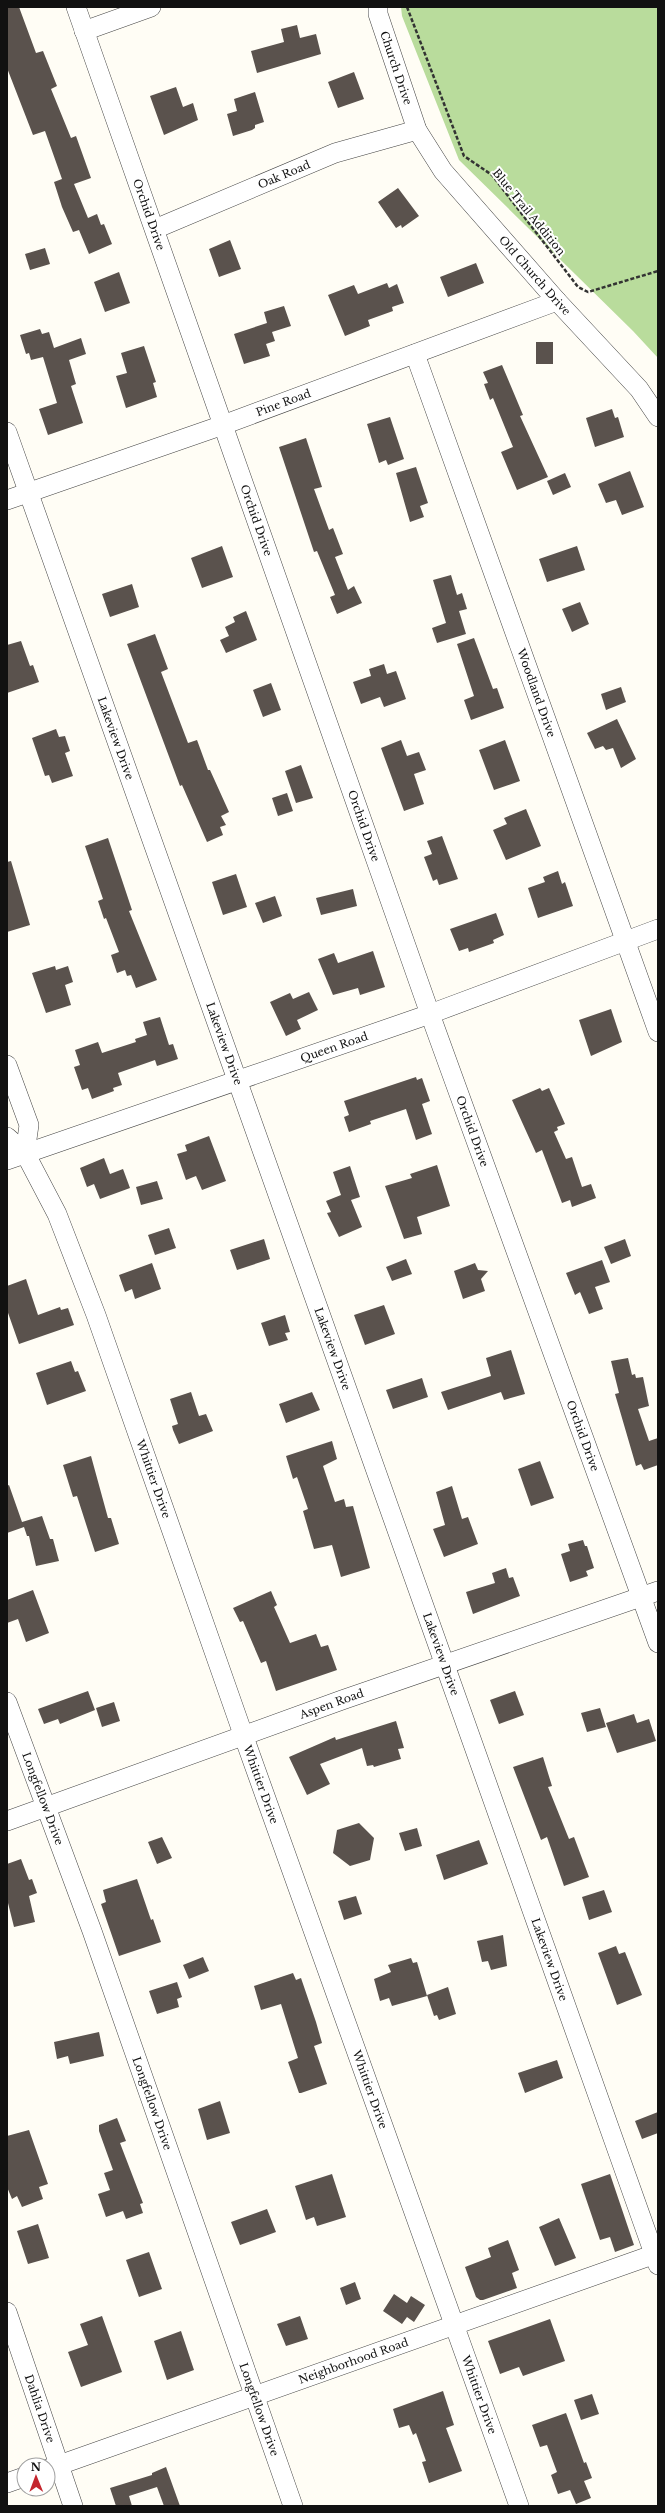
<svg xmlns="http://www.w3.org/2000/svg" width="665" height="2513" font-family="'Libre Baskerville',serif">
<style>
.forest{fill:#b9dc9c}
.building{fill:#5a524d}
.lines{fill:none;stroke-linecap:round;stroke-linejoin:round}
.minor-casing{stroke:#444;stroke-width:20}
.path{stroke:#333;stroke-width:2.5;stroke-dasharray:4 2;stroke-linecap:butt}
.minor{stroke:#fff;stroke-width:19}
.labels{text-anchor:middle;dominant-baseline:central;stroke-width:4;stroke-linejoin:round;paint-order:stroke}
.street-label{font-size:11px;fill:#111;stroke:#fff}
</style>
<rect width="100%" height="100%" fill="#fffdf5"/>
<path class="forest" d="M 401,7 L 658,7 L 658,358 L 633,331 L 459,160 L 402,16 Z"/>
<path class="building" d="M 7,7 L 19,7 L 36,53 L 43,51 L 57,86 L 51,89 L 71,138 L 76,136 L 91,178 L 74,184 L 88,218 L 97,214 L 101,225 L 104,224 L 112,244 L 89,254 L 79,230 L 73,232 L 62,207 L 54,182 L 62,179 L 45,131 L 33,135 L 7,68 Z
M 297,25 L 300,38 L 316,34 L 321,54 L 257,73 L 251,51 L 284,42 L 281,29 Z
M 354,72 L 364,99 L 338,108 L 328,82 Z
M 176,87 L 183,107 L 193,103 L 198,120 L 164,135 L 150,96 Z
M 255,92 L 264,122 L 255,125 L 255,128 L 252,130 L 233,136 L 227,114 L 237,111 L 234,99 Z
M 398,188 L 419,216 L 402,228 L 401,225 L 396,228 L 378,202 Z
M 230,240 L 241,269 L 219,277 L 209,249 Z
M 45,248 L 50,264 L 30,270 L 25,254 Z
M 476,263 L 484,283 L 448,297 L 440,277 Z
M 119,272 L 130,303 L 105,312 L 94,282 Z
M 387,283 L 389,288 L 397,284 L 404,303 L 392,307 L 393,311 L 368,320 L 370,326 L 345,336 L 328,295 L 354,285 L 358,294 Z
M 284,306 L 291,326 L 272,332 L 275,341 L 266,344 L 270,356 L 244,364 L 234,334 L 267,323 L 264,312 Z
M 40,329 L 42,334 L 49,332 L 54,348 L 81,338 L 86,354 L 69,360 L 76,384 L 71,386 L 83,423 L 48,435 L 39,409 L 57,403 L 43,357 L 31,360 L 29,353 L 26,354 L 20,335 Z
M 536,342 L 553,342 L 553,364 L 536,364 Z
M 144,346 L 156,382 L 153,383 L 157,397 L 126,408 L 116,376 L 127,373 L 121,353 Z
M 502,365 L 523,415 L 520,416 L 548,477 L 517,490 L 501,452 L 513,447 L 493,398 L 490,400 L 484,384 L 488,383 L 483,372 Z
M 612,409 L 615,418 L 618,417 L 624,437 L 595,447 L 586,418 Z
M 390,417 L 404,459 L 388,465 L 386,460 L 379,463 L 367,424 Z
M 306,438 L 322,487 L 314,489 L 329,530 L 333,528 L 343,554 L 335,557 L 348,590 L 354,586 L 362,603 L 337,614 L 330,597 L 335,595 L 317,551 L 314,552 L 279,447 Z
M 416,467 L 428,503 L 420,506 L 424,517 L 410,522 L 396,473 Z
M 630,471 L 644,507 L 622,515 L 616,500 L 606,503 L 598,484 Z
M 565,473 L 571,487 L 553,495 L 547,481 Z
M 222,546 L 233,577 L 202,588 L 191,558 Z
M 577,546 L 585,570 L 547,582 L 539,559 Z
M 451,575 L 457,595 L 462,593 L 467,609 L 459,611 L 466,634 L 437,643 L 432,628 L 446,623 L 433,580 Z
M 132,584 L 139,607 L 110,617 L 102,594 Z
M 580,602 L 589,624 L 572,632 L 562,609 Z
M 246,611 L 257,640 L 226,653 L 220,640 L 229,636 L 225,627 L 235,622 L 233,617 Z
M 155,634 L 168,669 L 161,672 L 188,743 L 197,740 L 208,770 L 210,770 L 229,812 L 221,816 L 226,825 L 220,827 L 223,835 L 207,842 L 182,785 L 180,786 L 127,644 Z
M 474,638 L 493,689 L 497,688 L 504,708 L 471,720 L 464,700 L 474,696 L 457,644 Z
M 21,641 L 30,666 L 33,665 L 39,682 L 7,693 L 7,645 Z
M 384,664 L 387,674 L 396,671 L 406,699 L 384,707 L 380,697 L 361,704 L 353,682 L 371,676 L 369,669 Z
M 271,683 L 281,710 L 263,717 L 253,690 Z
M 621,687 L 626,702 L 606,710 L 601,694 Z
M 617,719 L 636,759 L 621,768 L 613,748 L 606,750 L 603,746 L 595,749 L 587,733 Z
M 56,729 L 59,737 L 65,736 L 70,751 L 65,753 L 73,776 L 52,783 L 49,775 L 45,776 L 32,738 Z
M 401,740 L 407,756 L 419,752 L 426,770 L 414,774 L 424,804 L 404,811 L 381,748 Z
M 505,740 L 520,781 L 494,790 L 479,750 Z
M 301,765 L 313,798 L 296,803 L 285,771 Z
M 287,793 L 293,811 L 278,816 L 272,798 Z
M 526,809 L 541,846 L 506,860 L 493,830 L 507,824 L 504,818 Z
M 442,836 L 458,879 L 439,885 L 437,879 L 433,881 L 424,857 L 432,854 L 427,841 Z
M 108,838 L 132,910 L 129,911 L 157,980 L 136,988 L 131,975 L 127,976 L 125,970 L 117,973 L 111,955 L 119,952 L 106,918 L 104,919 L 98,901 L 103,899 L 85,846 Z
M 11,861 L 30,925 L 7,932 L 7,862 Z
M 558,871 L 562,884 L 565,882 L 573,906 L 538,918 L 528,888 L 545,882 L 543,877 Z
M 236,874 L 247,907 L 223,915 L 212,882 Z
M 353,889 L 357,906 L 321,915 L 316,898 Z
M 275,896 L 282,916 L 263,923 L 255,903 Z
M 496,913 L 504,935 L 493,940 L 494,943 L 469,952 L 468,948 L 459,951 L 450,929 Z
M 373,951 L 385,987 L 360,995 L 358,988 L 333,995 L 318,959 L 334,953 L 338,963 Z
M 55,966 L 56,970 L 68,966 L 73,982 L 65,985 L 71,1005 L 46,1013 L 32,973 Z
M 309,992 L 318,1010 L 297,1020 L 301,1029 L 286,1036 L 270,1002 L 290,993 L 293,999 Z
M 611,1009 L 622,1042 L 591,1056 L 579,1020 Z
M 160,1017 L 169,1045 L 173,1044 L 178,1059 L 157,1066 L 155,1060 L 118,1073 L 122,1085 L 113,1088 L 114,1091 L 92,1099 L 88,1088 L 82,1090 L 74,1067 L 80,1065 L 75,1050 L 98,1042 L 102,1053 L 136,1042 L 135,1039 L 147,1035 L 143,1022 Z
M 416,1077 L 417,1080 L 422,1078 L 430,1101 L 422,1104 L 432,1134 L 416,1140 L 406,1109 L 370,1121 L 371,1124 L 349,1132 L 344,1117 L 349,1115 L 344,1101 Z
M 540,1088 L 542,1091 L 549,1088 L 565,1124 L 557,1127 L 558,1130 L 554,1132 L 566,1159 L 572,1157 L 582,1187 L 591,1184 L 596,1198 L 572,1207 L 570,1200 L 562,1203 L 542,1150 L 536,1153 L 512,1100 Z
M 209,1136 L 226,1181 L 202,1190 L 196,1176 L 186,1180 L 177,1154 L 187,1151 L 185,1145 Z
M 104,1158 L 110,1174 L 123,1169 L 130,1188 L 100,1199 L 94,1184 L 87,1187 L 80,1168 Z
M 437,1165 L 450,1206 L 417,1217 L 422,1234 L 404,1239 L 385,1186 L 412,1178 L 410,1174 Z
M 350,1166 L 360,1197 L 351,1200 L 362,1227 L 339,1237 L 327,1213 L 331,1212 L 326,1201 L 341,1195 L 333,1172 Z
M 157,1181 L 163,1199 L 141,1205 L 136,1187 Z
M 169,1228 L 176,1248 L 155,1255 L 148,1235 Z
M 264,1239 L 270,1259 L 237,1270 L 230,1250 Z
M 625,1239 L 631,1256 L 611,1264 L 604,1247 Z
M 406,1259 L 412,1274 L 392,1281 L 386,1267 Z
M 602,1260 L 610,1282 L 595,1287 L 603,1309 L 589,1314 L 580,1292 L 575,1295 L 566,1273 Z
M 152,1263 L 161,1289 L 135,1299 L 132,1289 L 125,1292 L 119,1275 Z
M 475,1263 L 478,1270 L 488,1271 L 481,1279 L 485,1291 L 463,1299 L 454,1271 Z
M 26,1279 L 38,1315 L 60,1307 L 61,1310 L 68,1308 L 74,1325 L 19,1344 L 7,1310 L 7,1286 Z
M 384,1305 L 395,1334 L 365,1345 L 354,1315 Z
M 285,1315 L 290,1332 L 285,1333 L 288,1340 L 269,1346 L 261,1323 Z
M 511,1350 L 525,1394 L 504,1400 L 501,1392 L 448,1410 L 441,1392 L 491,1376 L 486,1358 Z
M 628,1358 L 632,1375 L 635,1374 L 636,1378 L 643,1377 L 649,1406 L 638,1409 L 649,1441 L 658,1438 L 658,1465 L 644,1470 L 641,1464 L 636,1466 L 615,1394 L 619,1393 L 611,1361 Z
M 71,1361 L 75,1372 L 78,1371 L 86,1391 L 47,1405 L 36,1373 Z
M 422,1378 L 428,1397 L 393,1409 L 386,1390 Z
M 191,1392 L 199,1416 L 206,1414 L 213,1431 L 179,1444 L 173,1430 L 172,1426 L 178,1424 L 170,1399 Z
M 312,1392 L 320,1410 L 286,1423 L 279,1404 Z
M 332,1441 L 337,1459 L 323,1466 L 335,1502 L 344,1499 L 346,1507 L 353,1506 L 370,1568 L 341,1577 L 332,1545 L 314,1549 L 303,1511 L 308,1509 L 297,1477 L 293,1479 L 286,1456 Z
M 91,1456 L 108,1518 L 111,1518 L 119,1544 L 95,1552 L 77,1496 L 73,1497 L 63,1465 Z
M 540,1461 L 554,1498 L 531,1506 L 518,1469 Z
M 9,1485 L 22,1522 L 42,1516 L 50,1539 L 53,1539 L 59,1561 L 36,1566 L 29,1536 L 27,1536 L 24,1527 L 7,1533 L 7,1486 Z
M 452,1486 L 462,1519 L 468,1517 L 478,1544 L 444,1557 L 433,1529 L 445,1525 L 436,1492 Z
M 583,1540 L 585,1546 L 587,1546 L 594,1568 L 586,1571 L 588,1576 L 570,1582 L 561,1554 L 570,1551 L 568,1544 Z
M 506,1568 L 509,1578 L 513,1577 L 520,1596 L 473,1614 L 466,1592 L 495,1583 L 492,1573 Z
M 33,1590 L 49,1633 L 26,1642 L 18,1619 L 7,1623 L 7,1600 Z
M 271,1591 L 277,1605 L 274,1607 L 290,1643 L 316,1634 L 321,1647 L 328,1645 L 337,1670 L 276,1691 L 266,1661 L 261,1663 L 243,1621 L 240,1622 L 233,1608 Z
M 88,1691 L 95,1710 L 60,1724 L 58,1719 L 44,1724 L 38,1709 Z
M 515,1691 L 524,1715 L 499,1724 L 490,1700 Z
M 114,1702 L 120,1721 L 102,1727 L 96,1708 Z
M 600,1708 L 606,1727 L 587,1732 L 581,1713 Z
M 634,1714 L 637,1723 L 649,1719 L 656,1741 L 617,1753 L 606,1723 Z
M 396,1721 L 404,1748 L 398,1749 L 401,1759 L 374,1767 L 373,1765 L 367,1766 L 362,1748 L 320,1764 L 330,1784 L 307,1795 L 289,1757 L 335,1737 L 336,1740 Z
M 543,1757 L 552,1786 L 548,1787 L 569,1839 L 574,1837 L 589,1877 L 564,1886 L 547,1837 L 541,1840 L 513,1767 Z
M 359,1823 L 374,1838 L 370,1860 L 350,1866 L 333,1853 L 337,1830 Z
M 417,1828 L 422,1846 L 405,1851 L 399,1833 Z
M 162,1837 L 172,1858 L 157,1864 L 148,1842 Z
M 479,1840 L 488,1864 L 444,1880 L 436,1855 Z
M 21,1859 L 29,1880 L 32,1879 L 37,1893 L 29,1896 L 35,1922 L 14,1927 L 7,1899 L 7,1864 Z
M 137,1879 L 151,1920 L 153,1919 L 161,1942 L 119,1956 L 101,1904 L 106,1902 L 103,1890 Z
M 604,1890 L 612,1912 L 589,1920 L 582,1897 Z
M 356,1896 L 362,1914 L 344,1920 L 338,1901 Z
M 503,1935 L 507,1966 L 491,1970 L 488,1961 L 482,1962 L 477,1941 Z
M 616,1946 L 619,1954 L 625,1952 L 642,1995 L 617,2005 L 598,1953 Z
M 203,1957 L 209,1971 L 189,1979 L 183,1965 Z
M 411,1958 L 413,1963 L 417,1962 L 427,1996 L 392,2006 L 389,1998 L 380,2001 L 374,1979 L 391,1972 L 388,1965 Z
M 293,1973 L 296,1980 L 301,1978 L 316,2022 L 322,2043 L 314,2046 L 327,2084 L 301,2093 L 299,2093 L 288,2062 L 298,2058 L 281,2004 L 261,2010 L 254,1986 Z
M 177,1982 L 182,1997 L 177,1999 L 179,2007 L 157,2014 L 149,1991 Z
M 448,1987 L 456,2014 L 439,2020 L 437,2015 L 434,2016 L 427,1995 Z
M 99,2032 L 104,2056 L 70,2064 L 68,2056 L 57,2059 L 54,2042 Z
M 557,2060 L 563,2078 L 525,2093 L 518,2073 Z
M 220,2101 L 230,2133 L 207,2140 L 198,2109 Z
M 658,2112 L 658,2133 L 642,2139 L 635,2121 Z
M 117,2118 L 126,2141 L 120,2143 L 143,2203 L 140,2204 L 143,2213 L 126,2219 L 123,2211 L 106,2217 L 98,2194 L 110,2190 L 104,2173 L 113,2170 L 99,2131 L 99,2125 Z
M 29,2130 L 48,2184 L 39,2187 L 43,2199 L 22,2207 L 17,2196 L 12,2199 L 7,2187 L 7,2136 Z
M 332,2174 L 346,2217 L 317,2226 L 314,2217 L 306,2220 L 295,2186 Z
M 610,2174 L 634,2245 L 615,2252 L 610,2237 L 600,2240 L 581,2184 Z
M 267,2209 L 276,2232 L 240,2245 L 231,2222 Z
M 559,2218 L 576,2258 L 555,2266 L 539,2227 Z
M 38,2224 L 49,2258 L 28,2264 L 17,2231 Z
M 508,2240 L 519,2270 L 512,2273 L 517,2288 L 483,2300 L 480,2300 L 476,2297 L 465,2267 L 491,2257 L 488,2248 Z
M 149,2252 L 162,2289 L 139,2297 L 126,2260 Z
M 355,2282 L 361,2299 L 346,2305 L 340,2288 Z
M 394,2294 L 407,2303 L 411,2296 L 425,2305 L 414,2322 L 407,2317 L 402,2324 L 383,2311 Z
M 102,2316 L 122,2372 L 81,2387 L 68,2352 L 88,2345 L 80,2324 Z
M 300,2316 L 308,2339 L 286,2346 L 277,2324 Z
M 550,2319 L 565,2361 L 523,2376 L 519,2367 L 500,2374 L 488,2341 Z
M 181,2331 L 194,2370 L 167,2380 L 154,2341 Z
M 443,2391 L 454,2425 L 446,2428 L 462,2471 L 429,2483 L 422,2462 L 426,2461 L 416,2433 L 413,2435 L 409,2425 L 399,2428 L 393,2409 Z
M 592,2394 L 599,2414 L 581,2420 L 574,2400 Z
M 566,2413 L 584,2463 L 586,2462 L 592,2478 L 584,2481 L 591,2498 L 576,2504 L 570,2490 L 558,2494 L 551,2475 L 557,2472 L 547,2445 L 540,2447 L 532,2425 Z
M 166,2467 L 180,2506 L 164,2506 L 157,2487 L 129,2496 L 132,2506 L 116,2506 L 110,2488 L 152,2475 L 152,2473 Z"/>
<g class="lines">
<g class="minor-casing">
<g id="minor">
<path id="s1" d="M 76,7 L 430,1014 L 658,1643"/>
<path id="s2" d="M 378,7 L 378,14 L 417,130 L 443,171 L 557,301 L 639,389 L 658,417"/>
<path d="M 84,31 L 151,7"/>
<path id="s3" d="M 155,229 L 335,153 L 417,130"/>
<path id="s4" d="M 415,354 L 658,1032"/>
<path id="s5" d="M 7,432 L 658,2265"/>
<path id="s6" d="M 7,500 L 223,425 L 557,301"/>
<path id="s7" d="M 7,1065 L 29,1125 L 25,1153 L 57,1214 L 96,1315 L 244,1737 L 519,2506"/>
<path d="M 7,1137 L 25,1153"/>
<path id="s8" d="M 7,1160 L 430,1014 L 658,929"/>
<path id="s9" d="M 7,1702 L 92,1931 L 293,2506"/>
<path id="s10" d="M 7,1821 L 342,1700 L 658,1591"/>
<path id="s11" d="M 7,2312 L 73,2506"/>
<path id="s12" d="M 48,2469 L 658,2253"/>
<path d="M 7,2483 L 24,2477"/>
</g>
</g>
<path class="path" d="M 407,7 L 464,156 L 492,175 L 578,287 L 588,292 L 658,271"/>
<use href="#minor" class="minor"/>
</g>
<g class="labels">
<g class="street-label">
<text stroke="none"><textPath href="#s2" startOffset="64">Church Drive</textPath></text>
<text stroke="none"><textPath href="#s3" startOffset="140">Oak Road</textPath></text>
<text transform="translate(529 212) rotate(51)">Blue Trail Addition</text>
<text stroke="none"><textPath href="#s1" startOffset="220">Orchid Drive</textPath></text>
<text stroke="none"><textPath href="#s2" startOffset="317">Old Church Drive</textPath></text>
<text stroke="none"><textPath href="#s6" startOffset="293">Pine Road</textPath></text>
<text stroke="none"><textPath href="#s1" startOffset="544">Orchid Drive</textPath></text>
<text stroke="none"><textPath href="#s4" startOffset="360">Woodland Drive</textPath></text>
<text stroke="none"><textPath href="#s5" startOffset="325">Lakeview Drive</textPath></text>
<text stroke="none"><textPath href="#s1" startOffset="868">Orchid Drive</textPath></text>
<text stroke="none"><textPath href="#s5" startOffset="649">Lakeview Drive</textPath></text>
<text stroke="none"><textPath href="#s8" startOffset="346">Queen Road</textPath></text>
<text stroke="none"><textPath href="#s1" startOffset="1192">Orchid Drive</textPath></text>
<text stroke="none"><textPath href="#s5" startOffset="973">Lakeview Drive</textPath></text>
<text stroke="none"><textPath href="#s1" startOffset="1516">Orchid Drive</textPath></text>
<text stroke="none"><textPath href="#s7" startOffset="443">Whittier Drive</textPath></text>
<text stroke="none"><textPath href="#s5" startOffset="1297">Lakeview Drive</textPath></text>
<text stroke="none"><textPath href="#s10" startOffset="345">Aspen Road</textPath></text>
<text stroke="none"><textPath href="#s7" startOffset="767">Whittier Drive</textPath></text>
<text stroke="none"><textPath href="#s9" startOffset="103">Longfellow Drive</textPath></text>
<text stroke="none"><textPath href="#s5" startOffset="1621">Lakeview Drive</textPath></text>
<text stroke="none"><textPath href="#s7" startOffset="1091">Whittier Drive</textPath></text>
<text stroke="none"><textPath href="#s9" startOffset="427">Longfellow Drive</textPath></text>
<text stroke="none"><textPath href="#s12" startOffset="324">Neighborhood Road</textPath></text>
<text stroke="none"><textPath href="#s7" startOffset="1415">Whittier Drive</textPath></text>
<text stroke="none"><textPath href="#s11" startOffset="102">Dahlia Drive</textPath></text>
<text stroke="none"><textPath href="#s9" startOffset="751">Longfellow Drive</textPath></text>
</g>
</g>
<rect width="665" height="2513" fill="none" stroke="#111111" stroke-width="16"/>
<g transform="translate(36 2477) rotate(359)"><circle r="19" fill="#ffffff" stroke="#a0a0a0"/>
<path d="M0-3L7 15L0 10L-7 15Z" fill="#c4262e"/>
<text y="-6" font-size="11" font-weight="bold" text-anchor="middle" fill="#111111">N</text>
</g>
</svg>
